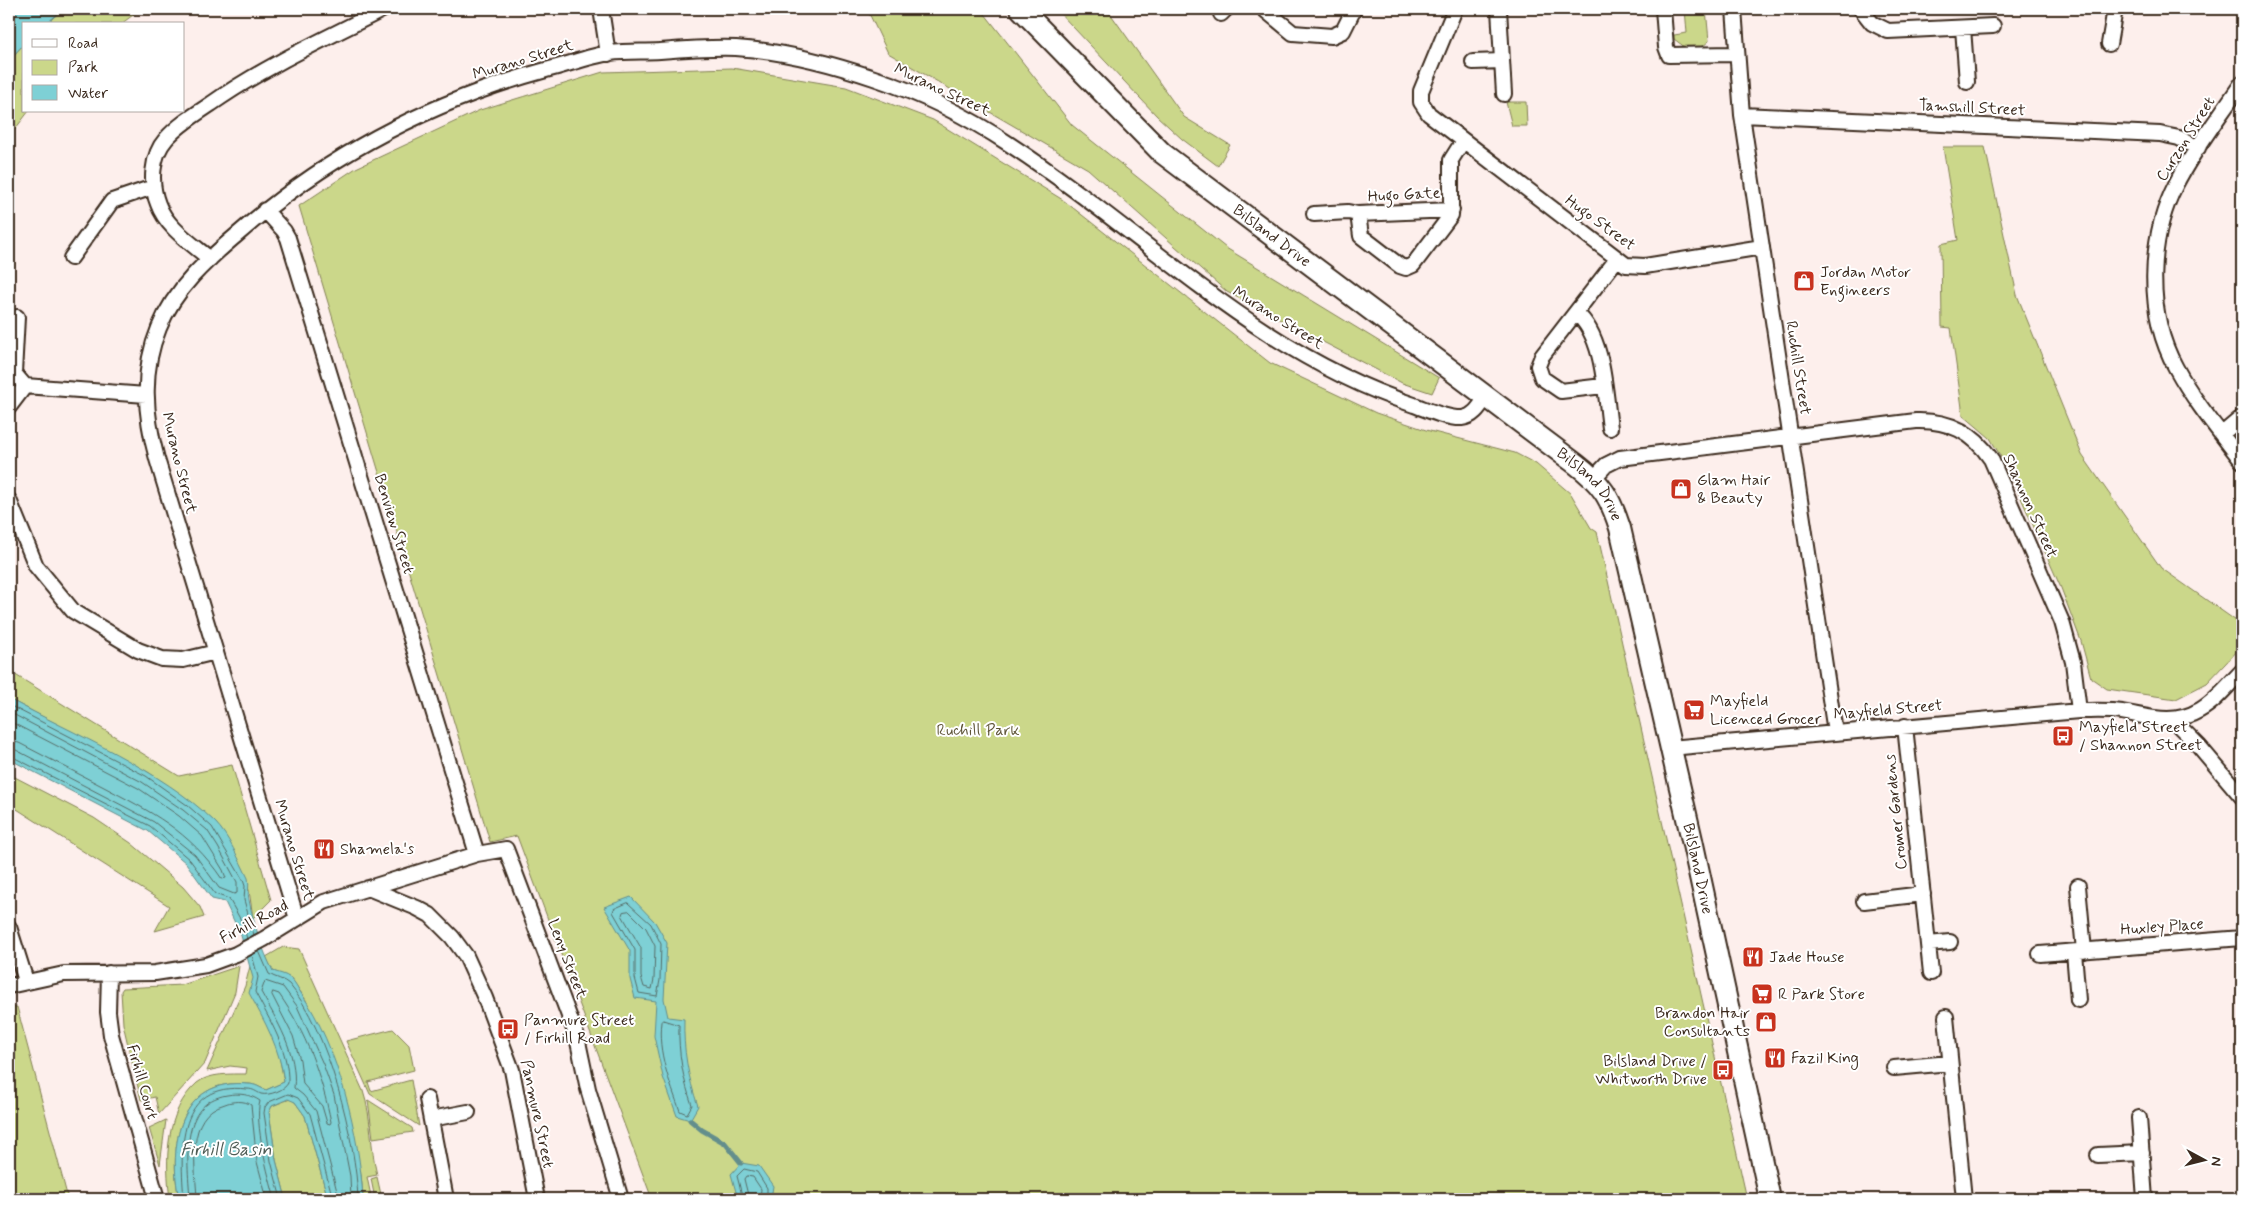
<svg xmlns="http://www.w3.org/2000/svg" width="2251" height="1208" font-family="Mynerve,sans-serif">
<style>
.green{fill:#cbd78a;stroke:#838054}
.water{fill:#7ed0d5;stroke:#638e8c}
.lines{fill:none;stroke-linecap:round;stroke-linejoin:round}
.shore{stroke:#566c67;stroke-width:1}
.stream{stroke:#638e8c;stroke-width:5}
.minor-casing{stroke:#3b2a1e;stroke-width:18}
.secondary-casing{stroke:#3b2a1e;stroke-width:24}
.minor{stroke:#fff;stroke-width:14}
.secondary{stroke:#fff;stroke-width:20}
.labels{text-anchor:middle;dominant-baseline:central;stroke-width:4;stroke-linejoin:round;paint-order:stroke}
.street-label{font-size:16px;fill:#3b2a1e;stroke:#fff}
.poi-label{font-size:16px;fill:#3b2a1e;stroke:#fff;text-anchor:start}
.park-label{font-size:16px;fill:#5f5539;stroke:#fff}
.water-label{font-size:18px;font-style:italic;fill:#4f5c55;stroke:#fff}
</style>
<rect width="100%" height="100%" fill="#fdefec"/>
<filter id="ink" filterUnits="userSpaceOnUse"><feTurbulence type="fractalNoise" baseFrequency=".02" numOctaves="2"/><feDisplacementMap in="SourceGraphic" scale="10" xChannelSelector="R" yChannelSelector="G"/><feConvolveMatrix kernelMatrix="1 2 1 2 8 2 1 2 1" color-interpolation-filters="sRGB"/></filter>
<g filter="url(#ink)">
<path class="green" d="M 63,9 L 141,9 L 121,24 L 46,24 Z
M 867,9 L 981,9 L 1072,125 L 1226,248 L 1439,378 L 1432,393 L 1402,383 L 1227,292 L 1088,169 L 888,53 Z
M 1056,9 L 1107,9 L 1184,117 L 1230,145 L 1218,166 L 1182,139 L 1157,116 Z
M 1685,9 L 1706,9 L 1709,41 L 1702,47 L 1686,48 L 1674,39 L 1674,35 L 1687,33 Z
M 24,44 L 24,111 L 29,111 L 9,137 L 9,60 Z
M 732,68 L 846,87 L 933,120 L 1063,200 L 1270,363 L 1376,413 L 1426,430 L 1515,453 L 1536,464 L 1571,494 L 1591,528 L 1597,532 L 1747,1199 L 652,1199 L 517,836 L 490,842 L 299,206 L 356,168 L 480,110 L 603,72 Z
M 1506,102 L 1526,102 L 1527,126 L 1512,126 Z
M 1943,147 L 1985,147 L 2017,295 L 2082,455 L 2161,568 L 2242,625 L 2242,646 L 2207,683 L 2176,699 L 2107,689 L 2091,678 L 2081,641 L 2061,588 L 2009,471 L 1990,438 L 1963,415 L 1951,328 L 1942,327 L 1941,244 L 1958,240 Z
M 9,671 L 179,776 L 232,765 L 271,900 L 253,918 L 249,890 L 216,823 L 190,801 L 148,772 L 9,699 Z
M 9,774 L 94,818 L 131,843 L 183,887 L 200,907 L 204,917 L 155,931 L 169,906 L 9,804 Z
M 283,947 L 299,949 L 363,1091 C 372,1118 370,1147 377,1175 L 367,1177 L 371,1196 L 363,1196 L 361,1175 L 306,1000 L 291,978 L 273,971 L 266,957 Z
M 239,966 L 235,992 L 205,1063 L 159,1114 L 155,1097 L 141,1100 L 123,1024 L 121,991 L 123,988 L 182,985 Z
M 250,966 L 279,1054 L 284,1082 L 266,1090 C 260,1088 256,1084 248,1084 C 179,1077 168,1146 179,1199 L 170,1199 C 165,1161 165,1111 197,1083 C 209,1073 231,1074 246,1074 L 247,1068 L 230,1066 L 207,1071 L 245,986 Z
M 17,1007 L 63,1180 L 68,1199 L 9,1199 L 9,1009 Z
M 393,1029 L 409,1045 L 414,1070 L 368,1082 L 371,1091 L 411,1080 L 419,1126 L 370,1094 L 346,1041 Z
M 290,1099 L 295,1102 L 305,1116 L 328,1199 L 286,1199 L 276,1160 L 269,1112 L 272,1106 Z
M 368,1100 L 412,1128 L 413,1132 L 373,1138 Z
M 166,1120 L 160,1165 L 149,1128 Z
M 377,1177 L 382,1199 L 375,1199 L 371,1179 Z"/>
<path class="water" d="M 16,9 L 63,9 L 46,24 L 24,24 L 24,44 L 9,60 L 9,15 Z
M 9,699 C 74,734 162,770 215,822 C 229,836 239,860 248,878 C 250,886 247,892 249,900 C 254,925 262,949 273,971 C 278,973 286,974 290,978 C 295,981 298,989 301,993 C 338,1046 360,1136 363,1199 L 328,1199 L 305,1116 L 295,1102 L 288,1099 L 272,1106 L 269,1112 L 276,1160 L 286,1199 L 179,1199 C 168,1146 179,1077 248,1084 C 256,1084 260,1088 266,1090 L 284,1082 C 280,1048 265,1022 249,993 L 253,978 L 238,925 L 236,925 L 225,902 L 212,899 L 186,863 L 148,831 L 9,759 Z
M 631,897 L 655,922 L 667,943 L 664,999 L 668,1017 L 684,1019 C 683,1050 688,1077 698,1106 L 690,1120 L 677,1116 L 663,1077 L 654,1036 L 656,1001 L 635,998 L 630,979 L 630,951 L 604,907 Z
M 741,1163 L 759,1166 L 773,1186 L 771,1199 L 738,1199 L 731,1174 Z"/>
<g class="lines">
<path class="shore" d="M 9,705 L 146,776 L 187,805 L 212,827 L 243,880 L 245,886 L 244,900 L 254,935
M 9,712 L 142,782 L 183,810 L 207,830 L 218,847 L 237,882 L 237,893 L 234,894 L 219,888 L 195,855 L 154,822 L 16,750 L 9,749
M 9,721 L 138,788 L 179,816 L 202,836 L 223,870 L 226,878 L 222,879 C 189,830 151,812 102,786 C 74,772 47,757 19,743 L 9,741
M 9,755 L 150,826 L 190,860 L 215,894 L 229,899 L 243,924 L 247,939
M 628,903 L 651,924 L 661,944 L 660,980 L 657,996 L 639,993 L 635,978 L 635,950 L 613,912 L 614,909 Z
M 629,911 L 646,928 L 655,946 L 654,979 L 652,989 L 644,987 L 641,977 L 641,948 L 622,915 L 623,912 Z
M 259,951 L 269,974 C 275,978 284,979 289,984 C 328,1029 356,1140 358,1199
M 273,992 L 279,994 C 306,1032 322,1077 331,1122 L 330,1124 L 327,1123 L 322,1106 L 303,1084 L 300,1060 L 293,1036 L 272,995 Z
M 663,1020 L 679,1025 C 678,1053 683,1079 692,1105 L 687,1114 L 680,1111 C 670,1083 657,1052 661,1022 Z
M 184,1199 C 180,1150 176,1081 247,1089 C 254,1089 256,1092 261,1094 C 269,1096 285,1090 288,1083 C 289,1050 270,1021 255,992 L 258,977 L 252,955
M 190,1199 C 188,1164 178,1103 227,1095 C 239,1093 250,1094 260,1101 C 254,1123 268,1175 275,1199
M 197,1199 C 196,1169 184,1115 225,1104 C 232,1101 245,1100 251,1105 L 257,1162 L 267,1199
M 281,1199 L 271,1161 L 264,1113 L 265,1107 L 269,1102 L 288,1094 L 298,1098 L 310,1114 L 333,1199
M 339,1199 L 316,1111 L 303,1095 L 294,1088 C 298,1053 277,1021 261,992 L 265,981 L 283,987 L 297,1006 L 323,1064 L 334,1095 L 350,1176 L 351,1199
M 743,1199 L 737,1176 L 744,1169 L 757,1172 L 767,1188 L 767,1199
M 749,1199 L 744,1179 L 746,1176 L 753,1177 L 761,1189 L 760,1199"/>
<path class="stream" d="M 690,1120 L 702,1130 L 725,1143 L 741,1163"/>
<g class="minor-casing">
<path id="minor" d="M 601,9 L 608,54
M 1264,9 L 1293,33 L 1332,36 L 1343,31 L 1354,9
M 1455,9 L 1421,91 L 1421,102 L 1429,114 L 1626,265 L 1645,266 L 1762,247
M 1499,9 L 1504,94
M 1663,9 L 1666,47 L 1669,55 L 1736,54
M 1734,9 L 1742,115 L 1835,732
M 1861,9 L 1872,23 L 1888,31 L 1993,26
M 1221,14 L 1226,9
M 1963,28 L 1967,82
M 2109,44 L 2115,9
M 1473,62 L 1502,61
M 2242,83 C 2220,116 2194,149 2176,184 C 2148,239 2146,314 2176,368 C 2194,401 2219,431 2242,461
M 1742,115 L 2160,134 L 2179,138 L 2198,148
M 265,210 L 284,231 L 288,238 L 477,854
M 1314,214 L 1348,212 L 1358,214 L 1452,210
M 1358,214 L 1361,236 L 1400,266 L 1406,268 L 1413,265 L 1451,215 L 1451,160 L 1463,141
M 71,258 L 112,201 L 153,187
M 210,259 C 191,243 166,227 158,204 C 150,184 151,156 166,139 C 178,125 196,114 211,104 C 265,66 325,39 384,9
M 1576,313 C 1604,336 1605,392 1610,428
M 17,317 L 14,373 L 25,386
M 25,386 L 146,395
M 1603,386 L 1561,391 L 1542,378 L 1538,366 L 1542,356 L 1617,259
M 9,407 L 25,386
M 2222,434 L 2242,417
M 1594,478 L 1606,465 L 1620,458 L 1916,421 C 1949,420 1973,432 1991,459 L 2062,622 L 2073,662 L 2079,711
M 9,500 L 36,566 L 73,611 L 138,650 L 162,659 L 183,660 L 216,652
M 2173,720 L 2199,746 L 2242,797
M 1905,726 L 1931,973
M 1670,748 L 2079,711 C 2093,711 2108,710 2122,712 C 2150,717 2173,726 2200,710 C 2216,701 2229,684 2242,671
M 2078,886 L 2084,951
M 368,888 L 417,908 L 430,915 L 452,937 L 466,956 L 485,998 L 512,1070 L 537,1199
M 1864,901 L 1923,894
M 297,919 L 157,459 C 145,415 141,371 159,328 C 175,288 207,260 239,233 C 328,155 432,101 546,70 C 567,65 589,56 610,53 C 627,51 644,52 660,51 C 685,49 711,47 736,48 C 782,51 830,63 874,78 C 922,94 967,116 1009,144 C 1144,232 1257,354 1414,405 C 1428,410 1447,419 1462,418 C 1474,417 1480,406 1486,397
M 9,927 L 26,981
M 1928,944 L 1950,942
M 2074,952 L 2078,1000
M 2040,954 L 2242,938
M 109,973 L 108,1012 L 111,1035 L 157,1199
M 9,986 L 64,974 L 155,973 L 206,965 L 236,954 L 264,939 L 324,902 L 477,854 L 506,849 L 577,1037 L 588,1089 L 621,1199
M 1946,1017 L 1964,1199
M 1894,1068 L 1950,1063
M 427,1099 L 446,1199
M 2139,1118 L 2145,1199
M 431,1119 L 468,1112
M 2098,1155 L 2142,1153"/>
</g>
<g class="secondary-casing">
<g id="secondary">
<path id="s1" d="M 1021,9 L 1162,153 L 1576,464 C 1602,484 1610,497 1620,528 L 1692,840 L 1770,1199"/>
</g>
</g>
<use href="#minor" class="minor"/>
<use href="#secondary" class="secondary"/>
</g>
</g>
<defs>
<g id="shop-square" transform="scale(1.125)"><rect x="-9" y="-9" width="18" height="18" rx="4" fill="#c8321e" stroke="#fff"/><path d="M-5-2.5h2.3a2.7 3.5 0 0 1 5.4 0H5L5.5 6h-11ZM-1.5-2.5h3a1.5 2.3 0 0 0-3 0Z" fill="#fff"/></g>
<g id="supermarket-square" transform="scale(1.125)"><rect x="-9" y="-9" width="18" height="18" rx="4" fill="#c8321e" stroke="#fff"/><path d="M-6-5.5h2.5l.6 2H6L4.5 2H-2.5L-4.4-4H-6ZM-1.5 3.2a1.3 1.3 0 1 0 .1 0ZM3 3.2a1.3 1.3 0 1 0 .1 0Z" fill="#fff"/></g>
<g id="bus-square" transform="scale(1.125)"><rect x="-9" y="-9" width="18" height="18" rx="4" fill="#c8321e" stroke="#fff"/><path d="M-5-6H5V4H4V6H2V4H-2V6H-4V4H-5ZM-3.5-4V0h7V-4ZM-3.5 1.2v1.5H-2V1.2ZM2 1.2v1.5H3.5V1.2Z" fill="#fff"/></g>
<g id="restaurant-square" transform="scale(1.125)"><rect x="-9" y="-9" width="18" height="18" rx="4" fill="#c8321e" stroke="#fff"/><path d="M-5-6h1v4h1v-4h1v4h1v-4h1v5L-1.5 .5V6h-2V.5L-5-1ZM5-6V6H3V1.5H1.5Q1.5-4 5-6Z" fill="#fff"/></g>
</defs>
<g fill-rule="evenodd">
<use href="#shop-square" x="1804" y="281"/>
<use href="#shop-square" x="1681" y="489"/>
<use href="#supermarket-square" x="1694" y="710"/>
<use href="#bus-square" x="2063" y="736"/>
<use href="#restaurant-square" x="324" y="849"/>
<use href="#restaurant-square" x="1753" y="957"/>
<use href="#supermarket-square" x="1762" y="994"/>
<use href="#shop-square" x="1766" y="1022"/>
<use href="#bus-square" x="508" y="1029"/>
<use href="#restaurant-square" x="1775" y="1058"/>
<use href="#bus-square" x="1723" y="1070"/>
</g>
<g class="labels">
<g class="street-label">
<text transform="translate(523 60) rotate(-17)">Murano Street</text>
<text transform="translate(942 90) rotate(25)">Murano Street</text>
<text transform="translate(1972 108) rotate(3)">Tamshill Street</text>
<text transform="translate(2186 139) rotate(-58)">Curzon Street</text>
<text transform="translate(1404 195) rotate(-3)">Hugo Gate</text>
<text transform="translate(1600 223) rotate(36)">Hugo Street</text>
<text stroke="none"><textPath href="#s1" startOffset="339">Bilsland Drive</textPath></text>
<text transform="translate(1278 318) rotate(32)">Murano Street</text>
<text transform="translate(1798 368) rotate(81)">Ruchill Street</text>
<text transform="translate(179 463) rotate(76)">Murano Street</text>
<text stroke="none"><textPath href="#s1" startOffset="744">Bilsland Drive</textPath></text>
<text transform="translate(2030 506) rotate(66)">Shannon Street</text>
<text transform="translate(394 524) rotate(73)">Benview Street</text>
<text transform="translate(1888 710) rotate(-5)">Mayfield Street</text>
<text transform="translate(1896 812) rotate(-96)">Cromer Gardens</text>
<text transform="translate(294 850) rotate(73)">Murano Street</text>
<text stroke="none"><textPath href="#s1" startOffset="1148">Bilsland Drive</textPath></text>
<text transform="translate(254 922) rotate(-28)">Firhill Road</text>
<text transform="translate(2162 927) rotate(-4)">Huxley Place</text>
<text transform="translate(567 959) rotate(69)">Leny Street</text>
<text transform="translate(142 1082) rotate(74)">Firhill Court</text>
<text transform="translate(537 1114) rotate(78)">Panmure Street</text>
</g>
<g class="poi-label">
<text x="1820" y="272">Jordan Motor<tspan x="1820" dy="18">Engineers</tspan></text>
<text x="1697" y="480">Glam Hair<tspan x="1697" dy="18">&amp; Beauty</tspan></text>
<text x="1710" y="701">Mayfield<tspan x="1710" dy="18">Licenced Grocer</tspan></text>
<text x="2079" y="727">Mayfield Street<tspan x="2079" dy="18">/ Shannon Street</tspan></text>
<text x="340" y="849">Shamela's</text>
<text x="1769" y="957">Jade House</text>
<text x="1778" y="994">R Park Store</text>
<text x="1750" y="1013" text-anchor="end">Brandon Hair<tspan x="1750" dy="18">Consultants</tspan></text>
<text x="524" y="1020">Panmure Street<tspan x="524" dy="18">/ Firhill Road</tspan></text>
<text x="1791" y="1058">Fazil King</text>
<text x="1707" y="1061" text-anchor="end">Bilsland Drive /<tspan x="1707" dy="18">Whitworth Drive</tspan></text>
</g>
<g class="park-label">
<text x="978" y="730">Ruchill Park</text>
</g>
<g class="water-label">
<text x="226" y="1150">Firhill Basin</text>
</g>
</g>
<rect width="2251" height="1208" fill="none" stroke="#fff" stroke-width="30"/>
<rect x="15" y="15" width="2221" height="1178" fill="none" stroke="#3b2a1e" stroke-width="2" filter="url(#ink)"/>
<rect x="22" y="22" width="162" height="90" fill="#ffffff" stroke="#b1aaa5"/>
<rect x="32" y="39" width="25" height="8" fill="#ffffff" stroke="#b1aaa5"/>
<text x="68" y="48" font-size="15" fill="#3b2a1e">Road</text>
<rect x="32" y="60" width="25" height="15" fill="#cbd78a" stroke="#b1aaa5"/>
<text x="68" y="72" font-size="15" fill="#3b2a1e">Park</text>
<rect x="32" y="85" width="25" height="15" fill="#7ed0d5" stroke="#b1aaa5"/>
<text x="68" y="98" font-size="15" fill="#3b2a1e">Water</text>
<g transform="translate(2204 1160) rotate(97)" stroke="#ffffff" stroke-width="4" paint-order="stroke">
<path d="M0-4L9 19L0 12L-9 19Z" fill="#3b2a1e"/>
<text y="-8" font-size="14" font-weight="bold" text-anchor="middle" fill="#3b2a1e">N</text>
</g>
</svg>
